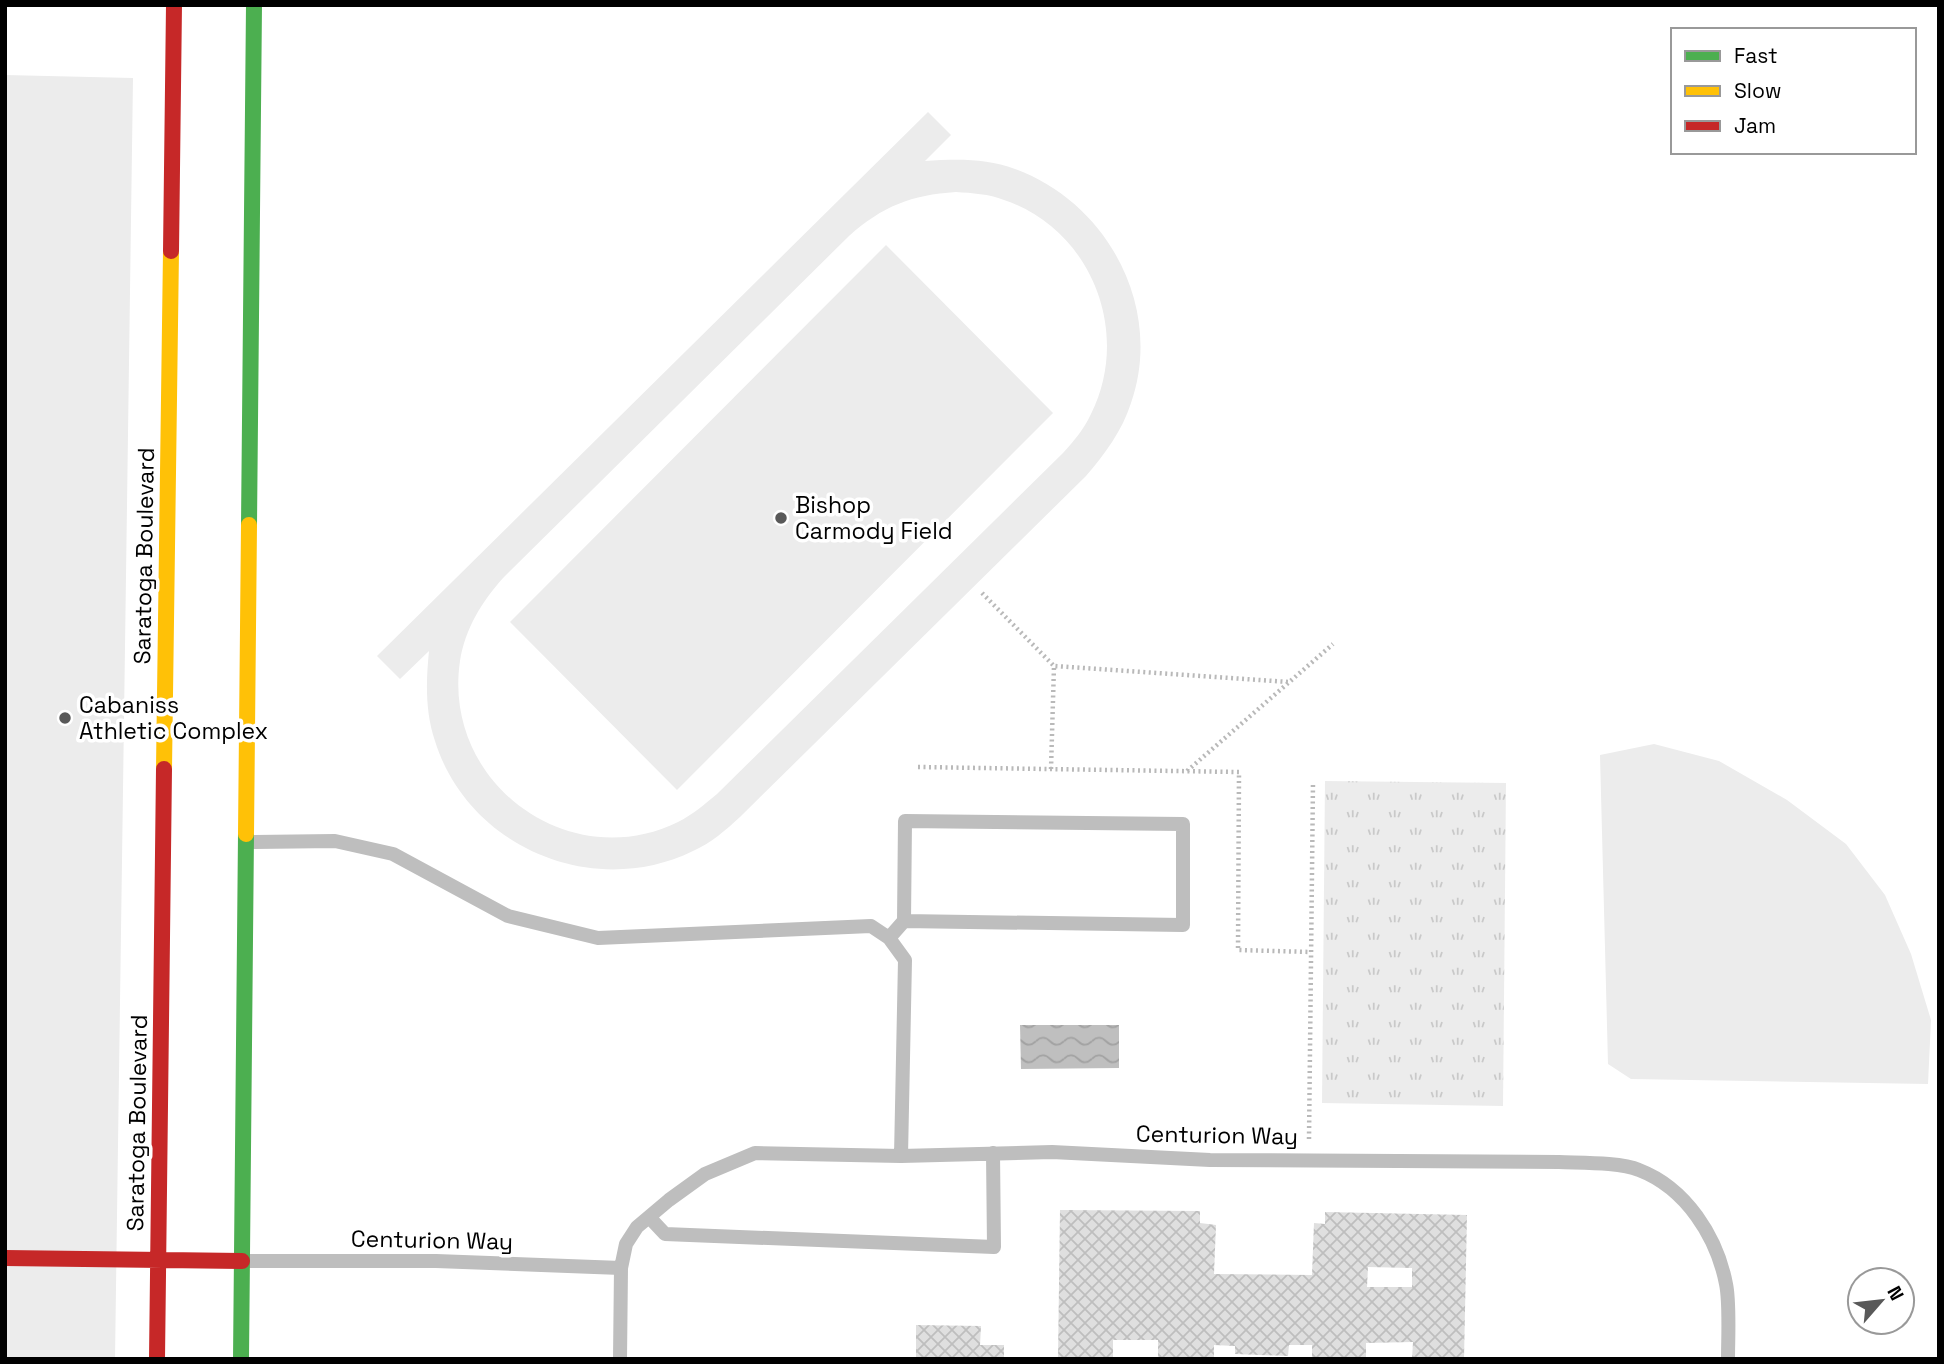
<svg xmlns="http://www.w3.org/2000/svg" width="1944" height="1364" font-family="'Space Grotesk',sans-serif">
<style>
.grass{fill:#ececec;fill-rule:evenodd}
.park{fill:url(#park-tufts)}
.water{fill:url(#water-waves)}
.building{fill:url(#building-cross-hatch);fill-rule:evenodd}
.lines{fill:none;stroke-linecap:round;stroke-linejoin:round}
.path{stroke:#b9b9b9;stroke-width:4.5;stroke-dasharray:2 3.5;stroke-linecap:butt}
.lane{stroke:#bebebe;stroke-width:14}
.fast{stroke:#4caf50;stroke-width:16}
.slow{stroke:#ffc107;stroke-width:16}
.jam{stroke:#c62828;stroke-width:16}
.poi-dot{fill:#595959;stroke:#fff;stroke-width:2.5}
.labels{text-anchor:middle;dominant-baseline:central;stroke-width:7;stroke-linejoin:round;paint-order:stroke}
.poi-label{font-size:23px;fill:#000;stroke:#fff;text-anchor:start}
.street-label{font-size:23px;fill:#000;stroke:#fff}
</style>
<defs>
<pattern id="park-tufts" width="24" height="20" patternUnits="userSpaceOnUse" patternTransform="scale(1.75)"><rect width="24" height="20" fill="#ececec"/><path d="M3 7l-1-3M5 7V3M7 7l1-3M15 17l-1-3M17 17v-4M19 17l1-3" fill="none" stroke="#c9c9c9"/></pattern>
<pattern id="water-waves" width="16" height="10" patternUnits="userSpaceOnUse" patternTransform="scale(1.75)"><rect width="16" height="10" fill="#bfbfbf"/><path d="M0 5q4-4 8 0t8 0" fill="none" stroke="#a2a2a2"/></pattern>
<pattern id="building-cross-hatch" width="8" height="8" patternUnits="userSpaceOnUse" patternTransform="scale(1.75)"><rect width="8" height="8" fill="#dfdfdf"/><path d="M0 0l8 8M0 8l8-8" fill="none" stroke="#bebebe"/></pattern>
</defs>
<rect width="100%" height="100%" fill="#fff"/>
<path class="grass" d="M 5,75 L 133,78 L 115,1359 L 5,1359 Z
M 928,112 L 951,135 L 925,161 C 956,159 986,158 1015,169 C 1108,203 1164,308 1131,403 C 1122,431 1105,454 1086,476 L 740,817 C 726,830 711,843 693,851 C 593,900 468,847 435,741 C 425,711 426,681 429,651 L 400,679 L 377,656 ZM 956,192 C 972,193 989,194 1004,200 C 1091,229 1132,332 1091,414 C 1084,429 1074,441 1063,453 L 717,794 C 705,804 692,815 678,822 C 568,876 442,782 460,661 C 465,629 482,601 504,577 L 849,236 C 883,206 911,195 956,192 Z
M 886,245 L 1053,413 L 677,790 L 510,622 Z
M 1654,744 L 1719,761 L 1787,800 L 1846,844 L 1885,895 L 1911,954 L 1931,1020 L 1928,1084 L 1631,1079 L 1608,1064 L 1600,755 Z"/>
<path class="park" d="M 1325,781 L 1506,783 L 1503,1106 L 1322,1103 Z"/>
<path class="water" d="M 1020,1025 L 1119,1025 L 1119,1068 L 1021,1069 Z"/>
<path class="building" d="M 1060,1210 L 1200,1211 L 1200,1223 L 1216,1225 L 1214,1274 L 1312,1275 L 1314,1223 L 1325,1224 L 1325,1212 L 1467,1215 L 1464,1359 L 1412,1359 L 1413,1342 L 1366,1343 L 1366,1359 L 1312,1359 L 1312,1345 L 1289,1345 L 1288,1356 L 1235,1354 L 1235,1346 L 1214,1345 L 1214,1359 L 1158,1359 L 1158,1340 L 1113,1340 L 1113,1359 L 1058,1359 ZM 1368,1267 L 1412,1268 L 1412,1287 L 1367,1287 Z
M 916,1325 L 981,1326 L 980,1345 L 1004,1345 L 1004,1359 L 916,1359 Z"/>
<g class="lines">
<path class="path" d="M 982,593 L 1054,666
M 918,767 L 1239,772 L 1238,950 L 1311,952
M 1051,769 L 1054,666 L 1289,682
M 1187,771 L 1333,644
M 1309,1139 L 1313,783"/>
<path class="lane" d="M 248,842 L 335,841 L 393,854 L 508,916 L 598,938 L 871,926 L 889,938 L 905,960 L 901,1156
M 889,938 L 904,921 L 905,821 L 1183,824 L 1183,925 L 904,921
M 649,1217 L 665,1234 L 994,1247 L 993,1153
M 245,1261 L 436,1261 L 621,1268
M 620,1359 L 621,1268 L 626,1244 L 637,1227 L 669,1200 L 705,1174 L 755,1153 L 901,1156 L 1052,1152 L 1210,1160 L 1559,1162 C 1580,1163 1620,1162 1639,1170 C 1686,1188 1717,1237 1726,1284 C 1730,1303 1728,1338 1728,1359"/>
<path class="fast" d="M 249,525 L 254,5
M 241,1359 L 246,834"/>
<path class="slow" d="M 164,769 L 171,251
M 246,834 L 249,525"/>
<path class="jam" d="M 171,251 L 174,5
M 5,1258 L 242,1261
M 157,1359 L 164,769"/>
</g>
<g class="poi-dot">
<circle cx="781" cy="518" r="7"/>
<circle cx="65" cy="718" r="7"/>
</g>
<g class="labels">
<g class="poi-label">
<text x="795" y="505">Bishop<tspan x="795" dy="26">Carmody Field</tspan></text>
<text x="79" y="705">Cabaniss<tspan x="79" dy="26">Athletic Complex</tspan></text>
</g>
<g class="street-label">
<text transform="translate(144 556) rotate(-89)">Saratoga Boulevard</text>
<text transform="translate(137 1123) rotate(-89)">Saratoga Boulevard</text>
<text transform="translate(1217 1135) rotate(1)">Centurion Way</text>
<text transform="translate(432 1240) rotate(1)">Centurion Way</text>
</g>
</g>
<rect width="1944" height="1364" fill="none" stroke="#000000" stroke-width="14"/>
<rect x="1671" y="28" width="245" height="126" fill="#ffffff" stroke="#999999" stroke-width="2"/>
<rect x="1685" y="51" width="35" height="10" fill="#4caf50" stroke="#999999" stroke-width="2"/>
<text x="1734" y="63" font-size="21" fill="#000000">Fast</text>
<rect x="1685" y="86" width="35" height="10" fill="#ffc107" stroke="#999999" stroke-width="2"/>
<text x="1734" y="98" font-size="21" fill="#000000">Slow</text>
<rect x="1685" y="121" width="35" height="10" fill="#c62828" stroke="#999999" stroke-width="2"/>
<text x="1734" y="133" font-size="21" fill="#000000">Jam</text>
<g transform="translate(1881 1301) rotate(62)"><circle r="33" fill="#ffffff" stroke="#999999" stroke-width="2"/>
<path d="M0-5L12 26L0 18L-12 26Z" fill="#595959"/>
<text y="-10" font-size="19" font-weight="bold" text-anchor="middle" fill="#000000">N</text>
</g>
</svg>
